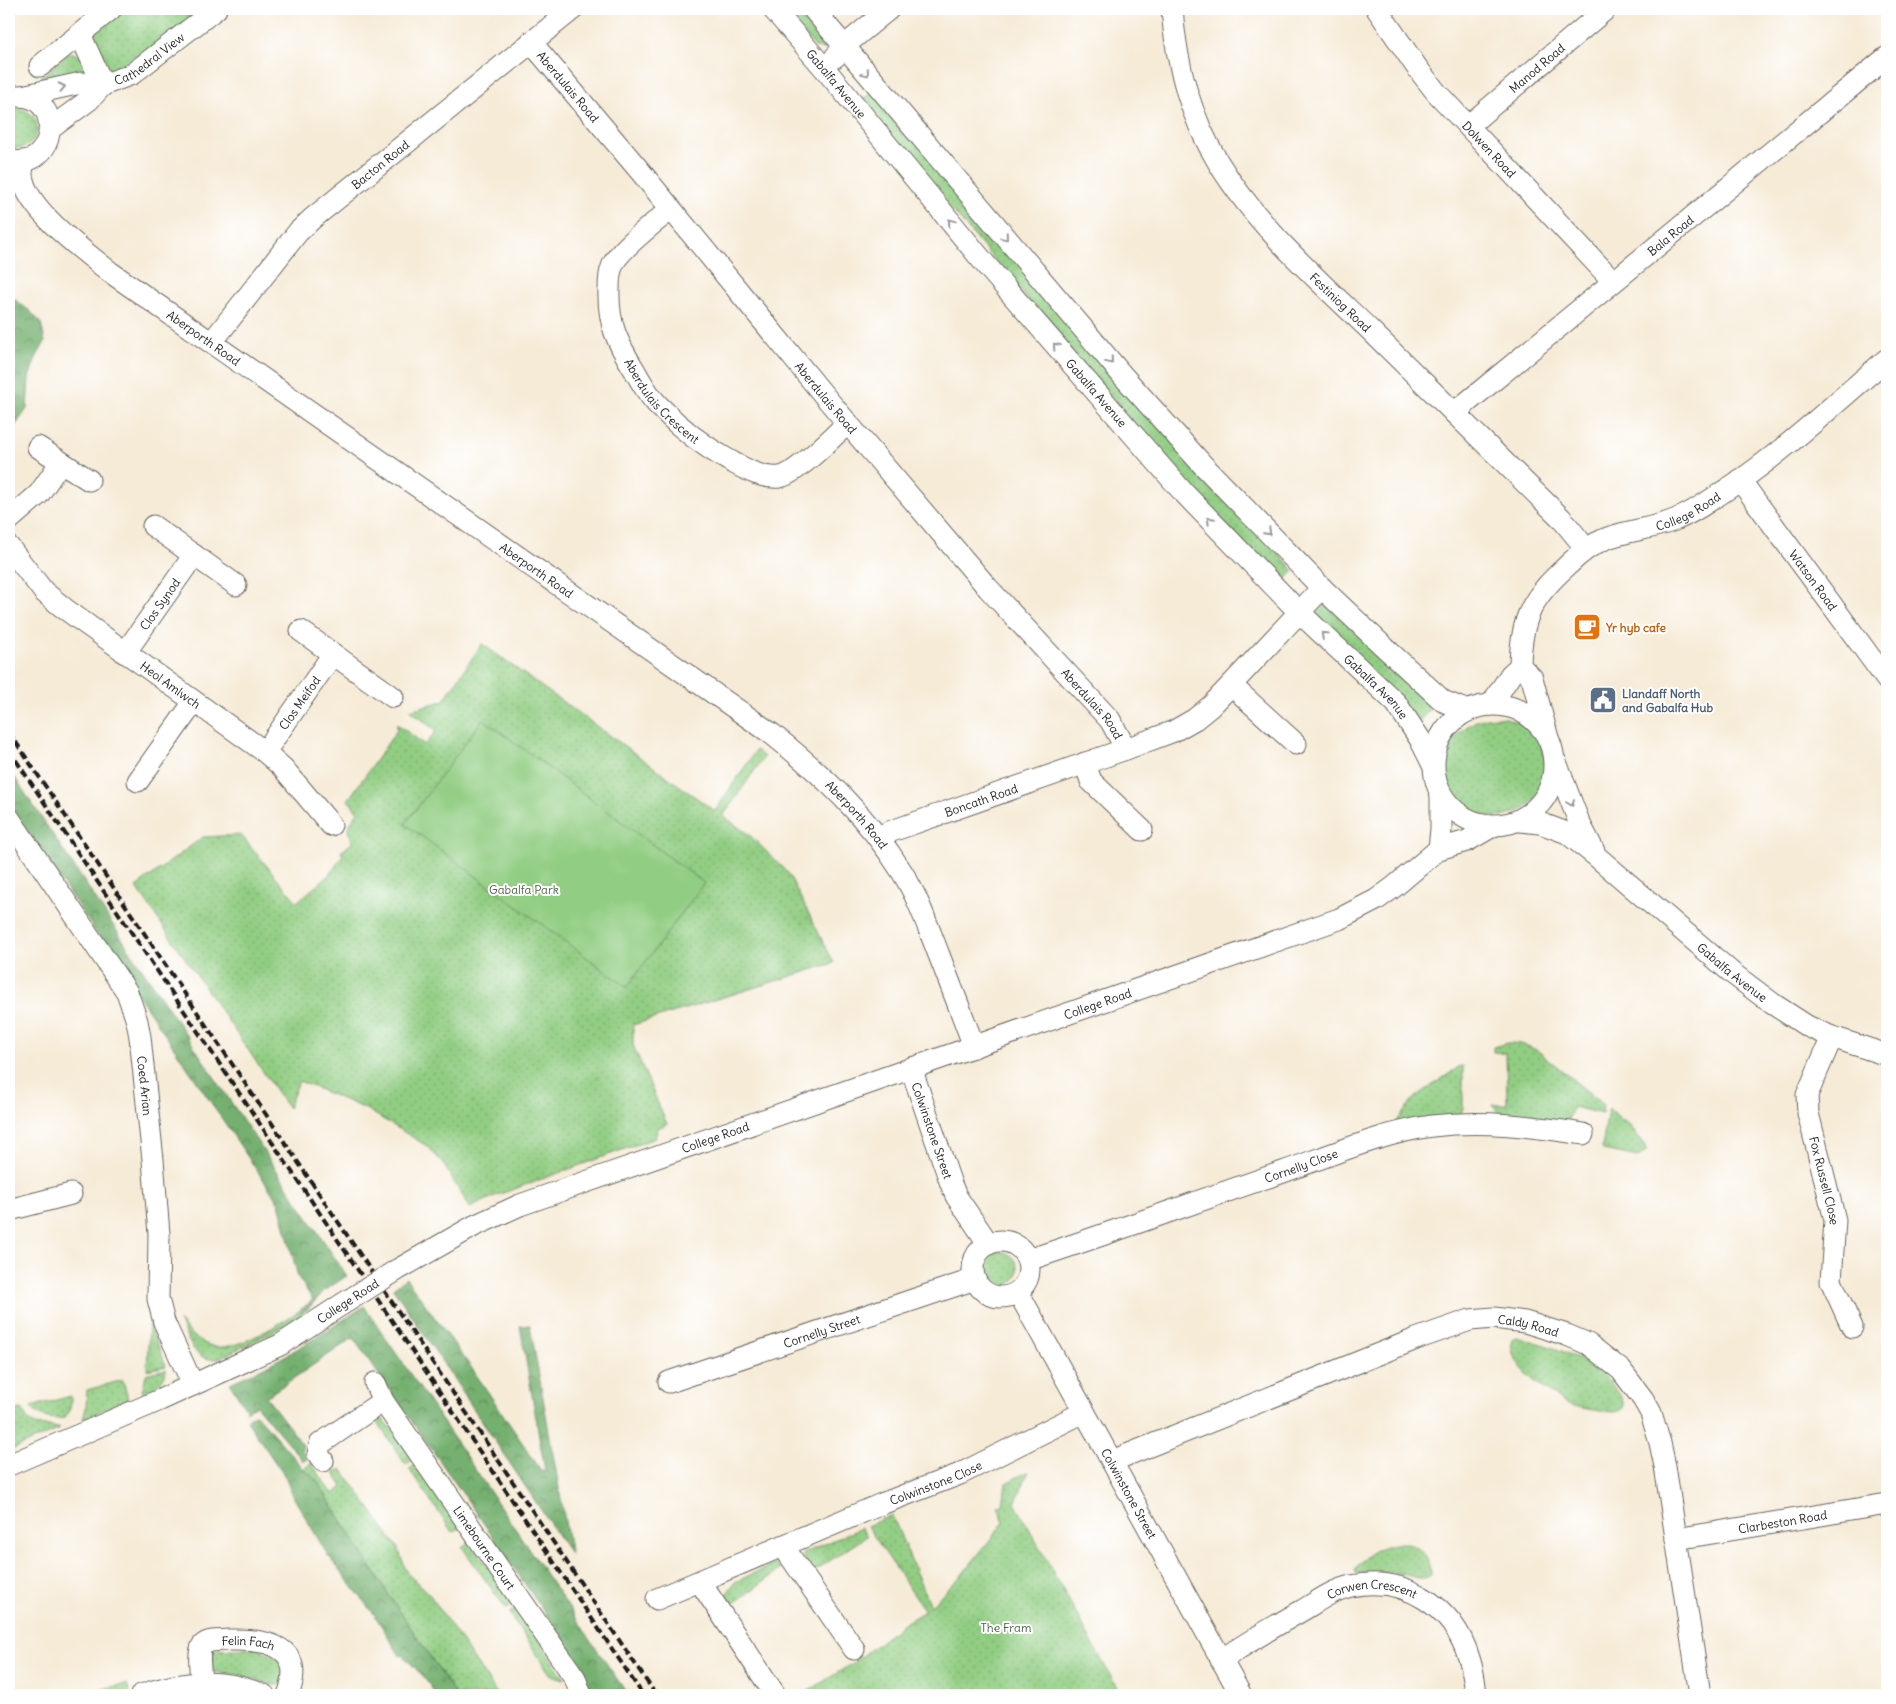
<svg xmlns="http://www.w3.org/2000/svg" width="1896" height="1704" font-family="Delius,sans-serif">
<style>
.grass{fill:url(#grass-dots);stroke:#56744f}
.forest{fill:url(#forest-crowns);stroke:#486646}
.garden{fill:#91cd82;stroke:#56744f}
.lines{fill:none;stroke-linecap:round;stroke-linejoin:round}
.minor-casing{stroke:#68645d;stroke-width:23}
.minor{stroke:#fff;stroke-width:21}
.rail{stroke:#1c1c1c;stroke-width:4;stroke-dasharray:8 4;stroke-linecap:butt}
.minor-bridge-casing{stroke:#68645d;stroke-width:23;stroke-linecap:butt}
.minor-bridge{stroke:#fff;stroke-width:21}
.oneway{stroke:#999}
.labels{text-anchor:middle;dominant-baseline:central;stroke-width:4;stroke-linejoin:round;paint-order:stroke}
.street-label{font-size:12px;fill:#1c1c1c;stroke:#fff}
.food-label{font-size:12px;font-weight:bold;fill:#c56008;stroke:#fff;text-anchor:start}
.service-label{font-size:12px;font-weight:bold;fill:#4e5e75;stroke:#fff;text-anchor:start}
.park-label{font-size:12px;fill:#4b6345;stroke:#fff}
</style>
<defs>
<pattern id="grass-dots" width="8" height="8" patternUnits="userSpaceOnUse" patternTransform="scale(1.25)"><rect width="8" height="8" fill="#91cd82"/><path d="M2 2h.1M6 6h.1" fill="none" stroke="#7caf70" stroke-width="1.8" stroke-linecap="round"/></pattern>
<pattern id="forest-crowns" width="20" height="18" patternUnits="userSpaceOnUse" patternTransform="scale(1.25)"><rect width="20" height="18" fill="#74b070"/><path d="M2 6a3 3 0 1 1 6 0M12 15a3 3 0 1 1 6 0" fill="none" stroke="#5e8e5b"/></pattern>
</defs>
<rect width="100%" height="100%" fill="#fff"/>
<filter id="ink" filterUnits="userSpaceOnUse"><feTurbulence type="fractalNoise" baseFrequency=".02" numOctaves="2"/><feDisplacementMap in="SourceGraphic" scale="10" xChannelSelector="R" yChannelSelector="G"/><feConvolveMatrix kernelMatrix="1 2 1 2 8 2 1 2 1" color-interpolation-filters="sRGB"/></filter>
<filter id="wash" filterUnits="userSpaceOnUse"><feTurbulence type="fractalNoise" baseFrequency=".0096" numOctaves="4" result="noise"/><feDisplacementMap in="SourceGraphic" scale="20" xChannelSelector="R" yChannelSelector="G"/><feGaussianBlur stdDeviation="1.12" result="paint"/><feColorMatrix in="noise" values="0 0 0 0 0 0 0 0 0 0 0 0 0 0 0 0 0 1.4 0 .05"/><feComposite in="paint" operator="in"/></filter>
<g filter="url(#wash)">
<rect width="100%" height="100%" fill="#f6ebd7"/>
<path class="grass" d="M 123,9 L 204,9 L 135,62 L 112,70 L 105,66 L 91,37 L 95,31 Z
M 783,9 L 804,9 L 829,39 L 828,45 L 824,49 L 816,48 Z
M 67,53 L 73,53 L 81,56 L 85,67 L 81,76 L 76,78 L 72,74 L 41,77 Z
M 873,91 L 1294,571 L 1282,583 L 1169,465 L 860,102 Z
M 14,108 C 51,110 39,158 9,146 L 9,110 Z
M 1322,606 L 1327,606 L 1434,703 L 1418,723 L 1318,617 L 1318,610 Z
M 482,644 L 715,811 L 756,750 L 764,757 L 723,816 L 751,836 L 788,873 L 834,963 L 633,1025 L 633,1045 L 667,1124 L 658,1128 L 655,1138 L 495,1196 L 470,1208 L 442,1162 L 427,1146 L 366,1109 L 299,1081 L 288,1108 L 136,887 L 203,837 L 241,835 L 297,902 L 330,874 L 343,855 L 341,852 L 353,842 C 346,830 349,823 358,812 L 348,800 L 397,730 L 397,724 L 425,745 L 436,731 L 410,710 L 443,701 Z
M1446 767a50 50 0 1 1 100 0a50 50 0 1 1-100 0Z
M 1507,1043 C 1519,1043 1527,1045 1538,1051 L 1603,1104 L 1602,1114 L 1573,1107 L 1568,1120 L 1560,1124 L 1499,1115 L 1493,1105 L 1507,1104 L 1506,1053 L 1493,1052 L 1493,1047 Z
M 1460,1066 L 1463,1066 L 1463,1107 L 1462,1112 L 1457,1116 L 1396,1123 L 1413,1099 Z
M 1608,1110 L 1610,1110 L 1629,1125 L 1648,1150 L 1638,1157 L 1603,1150 L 1602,1148 Z
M984 1269a17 17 0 1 1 34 0a17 17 0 1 1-34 0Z
M 299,1311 L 302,1314 L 269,1334 L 217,1359 C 194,1362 188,1338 179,1321 C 189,1333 201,1345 217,1347 C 240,1349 281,1323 299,1311 Z
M 149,1322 L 166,1366 L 147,1370 Z
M 1516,1337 C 1551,1346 1582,1355 1608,1380 C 1615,1388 1622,1395 1624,1406 C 1619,1415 1608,1412 1600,1411 C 1588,1409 1577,1408 1566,1403 C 1548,1394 1505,1363 1512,1339 Z
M 166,1369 C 166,1381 153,1389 142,1392 L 146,1374 Z
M 123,1380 L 128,1399 L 83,1419 L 86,1408 L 87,1390 Z
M 71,1396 C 71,1405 71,1412 64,1418 C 52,1420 38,1418 31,1407 Z
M 22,1409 C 32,1434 42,1421 60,1429 L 9,1451 L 9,1411 Z
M 374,1418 L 383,1419 L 414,1459 L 406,1465 Z
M 311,1463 L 333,1494 L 343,1487 L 334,1473 L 342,1469 L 398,1548 L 407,1573 L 430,1595 L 498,1695 L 456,1695 L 390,1597 L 317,1481 L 304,1469 Z
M 417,1464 L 461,1527 L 452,1532 L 409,1469 Z
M 1029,1471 L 1015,1503 L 1121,1695 L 802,1695 L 853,1663 L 903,1624 L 925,1611 L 867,1526 L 892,1515 L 930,1606 L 961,1576 L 1004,1522 L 998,1506 L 1003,1505 L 1006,1483 Z
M 861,1528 L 867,1536 L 813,1572 L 803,1557 L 804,1553 Z
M 470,1541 L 514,1604 L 506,1609 L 462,1547 Z
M 1402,1543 C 1420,1545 1430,1556 1430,1575 C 1421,1582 1409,1575 1399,1573 C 1386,1571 1367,1576 1356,1573 L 1355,1570 C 1366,1552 1382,1545 1402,1543 Z
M 776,1563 L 785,1566 L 730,1606 L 727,1602 L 726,1595 L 735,1582 Z
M 517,1608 L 565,1679 L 554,1676 L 550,1674 L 509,1613 Z
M 259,1648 L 281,1661 L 283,1682 L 279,1685 C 265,1686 253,1677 239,1675 C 231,1673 223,1674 215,1672 L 209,1665 L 210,1653 L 216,1650 Z
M 127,1684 L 130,1692 L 124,1695 L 90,1695 L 106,1688 Z"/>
<path class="forest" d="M 9,295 L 30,311 L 41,323 L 45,342 L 36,358 L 29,378 L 27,409 L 9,435 Z
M 9,769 L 347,1276 L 325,1290 L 305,1312 L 302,1314 L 299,1311 L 313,1300 L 298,1277 L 279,1203 L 9,804 Z
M 406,1278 L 473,1370 L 542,1472 L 545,1471 L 520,1326 L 530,1325 L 571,1555 L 393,1288 Z
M 364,1306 L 628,1695 L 583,1695 L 582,1668 L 480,1518 L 353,1338 L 266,1397 L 303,1445 L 302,1450 L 308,1458 L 304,1462 L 256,1405 L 247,1411 L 230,1383 C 278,1363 321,1335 364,1306 Z
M 256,1414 L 304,1469 L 317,1481 L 390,1597 L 456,1695 L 435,1695 C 428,1679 414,1668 403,1655 L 400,1656 L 374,1614 L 327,1554 L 291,1493 L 286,1478 L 247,1421 L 252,1415 Z"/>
<path class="garden" d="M 483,719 L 704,883 L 627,987 L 405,824 Z"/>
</g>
<g filter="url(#ink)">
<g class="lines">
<g class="minor-casing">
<g id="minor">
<path id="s1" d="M 773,9 L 825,69 L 986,265 L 1183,492 L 1299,612 L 1396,703 L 1420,739 L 1433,765"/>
<path d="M 813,9 L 1123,376 L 1202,464 L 1322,588 L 1381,644 L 1443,701 L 1468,711"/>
<path id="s2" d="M 1172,9 C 1176,63 1190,116 1218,162 C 1256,225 1317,279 1370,330 C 1434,393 1497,455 1561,518 L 1579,540 L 1585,550"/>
<path id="s3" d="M 1377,9 L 1418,69 L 1436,92 L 1613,281"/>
<path d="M 80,34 L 103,85"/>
<path id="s4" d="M 531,42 L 640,171 L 827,399 L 988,588 L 1110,720 L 1126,749"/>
<path d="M 835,57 L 849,42 L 889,9"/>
<path d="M 40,66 L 111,9"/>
<path id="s5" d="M 22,96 L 81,83 L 103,85 L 132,74 L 216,9"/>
<path id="s6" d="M 1468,126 L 1606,9"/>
<path d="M 51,128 L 89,100 L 103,85"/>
<path d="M 9,160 C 56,173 66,95 18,96"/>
<path id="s7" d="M 23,161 C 23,167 21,175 23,180 C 30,212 84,251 110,272 L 772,734 C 822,774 868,817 902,872 C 918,897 928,927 939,955 C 951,986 963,1016 974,1047"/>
<path id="s8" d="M 671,209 C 656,222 617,250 612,267 C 609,274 609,283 609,290 C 608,324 617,342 635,371 C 642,384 650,398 661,408 C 681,429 705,447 730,461 C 745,469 762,479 780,477 C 797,474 833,436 848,423"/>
<path id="s9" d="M 212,342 L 298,232 L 313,218 L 573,9"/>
<path id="s10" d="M 1454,413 L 1887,57"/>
<path d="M 38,447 L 89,480"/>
<path id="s11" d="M 1740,480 L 1887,680"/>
<path d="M 9,520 L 39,494 L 61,462"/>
<path d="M 153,526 L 236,585"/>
<path id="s12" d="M 9,547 L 44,592 L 65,609 L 265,752 L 283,768 L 331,825"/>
<path d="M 301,631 L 393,697"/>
<path id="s13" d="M 125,653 L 194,555"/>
<path d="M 1231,685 L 1296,744"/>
<circle cx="1494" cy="765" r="60"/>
<path d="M 1491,705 L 1511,674 L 1520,666"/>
<path id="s14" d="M 1548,738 L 1532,678 L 1520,666 C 1521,617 1532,597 1568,565 C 1579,554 1590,545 1605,539 C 1628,530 1654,529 1677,519 C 1695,512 1710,500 1726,490 C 1784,452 1834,404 1887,359"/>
<path id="s15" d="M 265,752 L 333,654"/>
<path d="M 1556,762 L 1579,822 L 1594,851"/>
<path d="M 1085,763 L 1091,781 L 1142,830"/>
<path d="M 138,781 L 194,702"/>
<path id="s16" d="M 9,818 L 127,992 L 137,1021 L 140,1037 L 153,1160 L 159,1234 L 158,1299 L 164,1322 L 193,1385"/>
<path id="s17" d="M 1520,821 L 1540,823 L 1567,833 L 1596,856 L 1732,973 L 1773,1004 L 1807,1026 L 1832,1037 L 1887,1055"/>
<path id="s18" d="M 879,838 L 889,832 L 1126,749 L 1174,731 L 1195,719 L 1211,706 L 1231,685 L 1322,588"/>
<path d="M 1439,849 L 1441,829 L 1441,795"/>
<path id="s19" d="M 1832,1037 L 1807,1095 L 1808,1113 L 1835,1220 L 1831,1281 L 1852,1327"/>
<path id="s20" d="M 911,1068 L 951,1184 L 956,1196 L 988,1243"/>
<path d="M 9,1210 L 71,1194"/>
<circle cx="1001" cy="1269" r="28"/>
<path id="s21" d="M 1028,1260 C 1114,1232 1198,1201 1283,1172 C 1331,1155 1381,1133 1432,1126 C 1482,1120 1533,1126 1583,1134"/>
<path id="s22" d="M 397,1270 L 474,1226 L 520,1205 L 1339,919 L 1376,900 L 1394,887 L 1439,849 L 1467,841 L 1493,826"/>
<path id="s23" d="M 1018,1292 L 1241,1695"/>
<path id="s24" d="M 669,1382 L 975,1279"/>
<path id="s25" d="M 375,1383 L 383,1401 L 575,1678 L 581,1695"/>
<path d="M 323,1461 L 318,1454 L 320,1444 L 383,1401"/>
<path id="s26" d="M 1112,1461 L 1416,1339 L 1470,1320 L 1494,1318 L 1525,1322 L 1567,1335 L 1588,1344 L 1621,1370 L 1643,1399 L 1651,1413 L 1660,1443 L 1665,1466 L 1700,1695"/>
<path d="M 9,1465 L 160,1400 L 280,1345 L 341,1305"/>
<path id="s27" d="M 1676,1539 L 1887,1504"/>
<path d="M 783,1546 L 854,1649"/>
<path d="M 700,1582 L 774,1693"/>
<path id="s28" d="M 657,1599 L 884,1503 L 960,1474 L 1084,1412"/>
<path id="s29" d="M 1221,1660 C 1248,1642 1275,1626 1303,1610 C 1318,1601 1333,1590 1351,1586 C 1405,1575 1453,1606 1469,1658 C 1473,1670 1475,1683 1476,1695"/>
<path id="s30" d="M 201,1683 C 201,1675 197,1651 203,1645 C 209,1639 221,1641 229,1640 C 267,1639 307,1646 288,1695"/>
<path d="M 141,1695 C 184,1680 223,1678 264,1695"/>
</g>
</g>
<use href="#minor" class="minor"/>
<path class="rail" d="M 9,732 L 656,1695
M 9,750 L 643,1695"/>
<g class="minor-bridge-casing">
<path id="minor-bridge" d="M 341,1305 L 397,1270"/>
</g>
<use href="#minor-bridge" class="minor-bridge"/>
</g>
<defs><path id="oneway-chevron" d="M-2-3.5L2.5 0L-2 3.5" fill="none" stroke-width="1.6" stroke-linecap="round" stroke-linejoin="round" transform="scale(1.25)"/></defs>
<g class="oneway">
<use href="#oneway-chevron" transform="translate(866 73) rotate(50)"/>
<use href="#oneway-chevron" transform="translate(62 87) rotate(-12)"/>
<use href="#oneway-chevron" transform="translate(951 222) rotate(-129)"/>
<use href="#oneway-chevron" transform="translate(1005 237) rotate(50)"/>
<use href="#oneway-chevron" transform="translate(1056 346) rotate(-130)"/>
<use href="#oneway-chevron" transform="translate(1110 361) rotate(50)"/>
<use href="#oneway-chevron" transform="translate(1210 520) rotate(-134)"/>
<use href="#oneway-chevron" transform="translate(1268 532) rotate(46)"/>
<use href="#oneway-chevron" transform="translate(1324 635) rotate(-137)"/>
<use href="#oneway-chevron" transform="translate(1571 803) rotate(69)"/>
</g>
</g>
<defs>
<g id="cafe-square" transform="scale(1.4375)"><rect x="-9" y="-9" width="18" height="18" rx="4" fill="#e8710a" stroke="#fff"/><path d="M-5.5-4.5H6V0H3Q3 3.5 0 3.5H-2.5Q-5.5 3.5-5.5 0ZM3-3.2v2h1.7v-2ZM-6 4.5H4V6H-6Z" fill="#fff"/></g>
<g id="civic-square" transform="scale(1.4375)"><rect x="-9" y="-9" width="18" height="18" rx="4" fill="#5c6f8a" stroke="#fff"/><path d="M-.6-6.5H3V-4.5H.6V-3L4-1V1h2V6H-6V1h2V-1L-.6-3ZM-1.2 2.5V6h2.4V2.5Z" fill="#fff"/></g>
</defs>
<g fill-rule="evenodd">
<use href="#cafe-square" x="1587" y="627"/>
<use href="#civic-square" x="1603" y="700"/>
</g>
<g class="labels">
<g class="street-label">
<text stroke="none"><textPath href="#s5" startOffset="136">Cathedral View</textPath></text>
<text stroke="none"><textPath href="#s6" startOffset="90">Manod Road</textPath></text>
<text stroke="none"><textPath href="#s1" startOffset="98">Gabalfa Avenue</textPath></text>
<text stroke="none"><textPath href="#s4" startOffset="58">Aberdulais Road</textPath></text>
<text stroke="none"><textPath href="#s3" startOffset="180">Dolwen Road</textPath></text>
<text stroke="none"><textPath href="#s9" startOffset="246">Bacton Road</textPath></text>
<text stroke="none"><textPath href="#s10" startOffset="280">Bala Road</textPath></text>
<text stroke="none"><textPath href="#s2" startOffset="348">Festiniog Road</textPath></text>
<text stroke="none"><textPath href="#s7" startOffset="262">Aberporth Road</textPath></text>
<text stroke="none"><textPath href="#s1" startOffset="502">Gabalfa Avenue</textPath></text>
<text stroke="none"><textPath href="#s4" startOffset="462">Aberdulais Road</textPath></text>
<text stroke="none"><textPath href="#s8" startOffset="234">Aberdulais Crescent</textPath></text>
<text stroke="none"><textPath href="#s14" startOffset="329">College Road</textPath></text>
<text stroke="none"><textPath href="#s7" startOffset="668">Aberporth Road</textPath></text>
<text stroke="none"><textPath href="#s11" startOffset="124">Watson Road</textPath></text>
<text stroke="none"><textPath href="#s13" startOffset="60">Clos Synod</textPath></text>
<text stroke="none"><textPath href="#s12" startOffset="214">Heol Amlwch</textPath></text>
<text stroke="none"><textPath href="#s1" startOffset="908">Gabalfa Avenue</textPath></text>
<text stroke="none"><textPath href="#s15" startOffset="60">Clos Meifod</textPath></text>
<text stroke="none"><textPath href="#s4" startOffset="868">Aberdulais Road</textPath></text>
<text stroke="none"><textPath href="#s18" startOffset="109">Boncath Road</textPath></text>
<text stroke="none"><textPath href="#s7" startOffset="1072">Aberporth Road</textPath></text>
<text stroke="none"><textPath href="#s17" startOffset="265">Gabalfa Avenue</textPath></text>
<text stroke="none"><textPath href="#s22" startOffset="751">College Road</textPath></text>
<text stroke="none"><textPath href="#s16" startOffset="306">Coed Arian</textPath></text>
<text stroke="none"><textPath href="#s20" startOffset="66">Colwinstone Street</textPath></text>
<text stroke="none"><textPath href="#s22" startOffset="346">College Road</textPath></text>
<text stroke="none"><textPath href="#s21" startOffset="289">Cornelly Close</textPath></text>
<text stroke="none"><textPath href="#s19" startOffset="151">Fox Russell Close</textPath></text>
<text transform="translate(348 1301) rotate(-33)">College Road</text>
<text stroke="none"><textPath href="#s26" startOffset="444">Caldy Road</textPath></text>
<text stroke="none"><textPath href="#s24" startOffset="161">Cornelly Street</textPath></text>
<text stroke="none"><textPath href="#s28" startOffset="302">Colwinstone Close</textPath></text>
<text stroke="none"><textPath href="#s23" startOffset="230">Colwinstone Street</textPath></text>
<text stroke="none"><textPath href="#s27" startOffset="108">Clarbeston Road</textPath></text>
<text stroke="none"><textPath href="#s25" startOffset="198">Limebourne Court</textPath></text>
<text stroke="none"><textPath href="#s29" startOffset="171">Corwen Crescent</textPath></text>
<text stroke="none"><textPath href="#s30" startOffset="85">Felin Fach</textPath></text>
</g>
<g class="food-label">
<text x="1606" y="627">Yr hyb cafe</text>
</g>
<g class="service-label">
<text x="1622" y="693">Llandaff North<tspan x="1622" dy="14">and Gabalfa Hub</tspan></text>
</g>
<g class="park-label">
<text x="524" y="889">Gabalfa Park</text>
<text x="1006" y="1627">The Fram</text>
</g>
</g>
<rect width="1896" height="1704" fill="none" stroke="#fff" stroke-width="30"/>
</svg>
